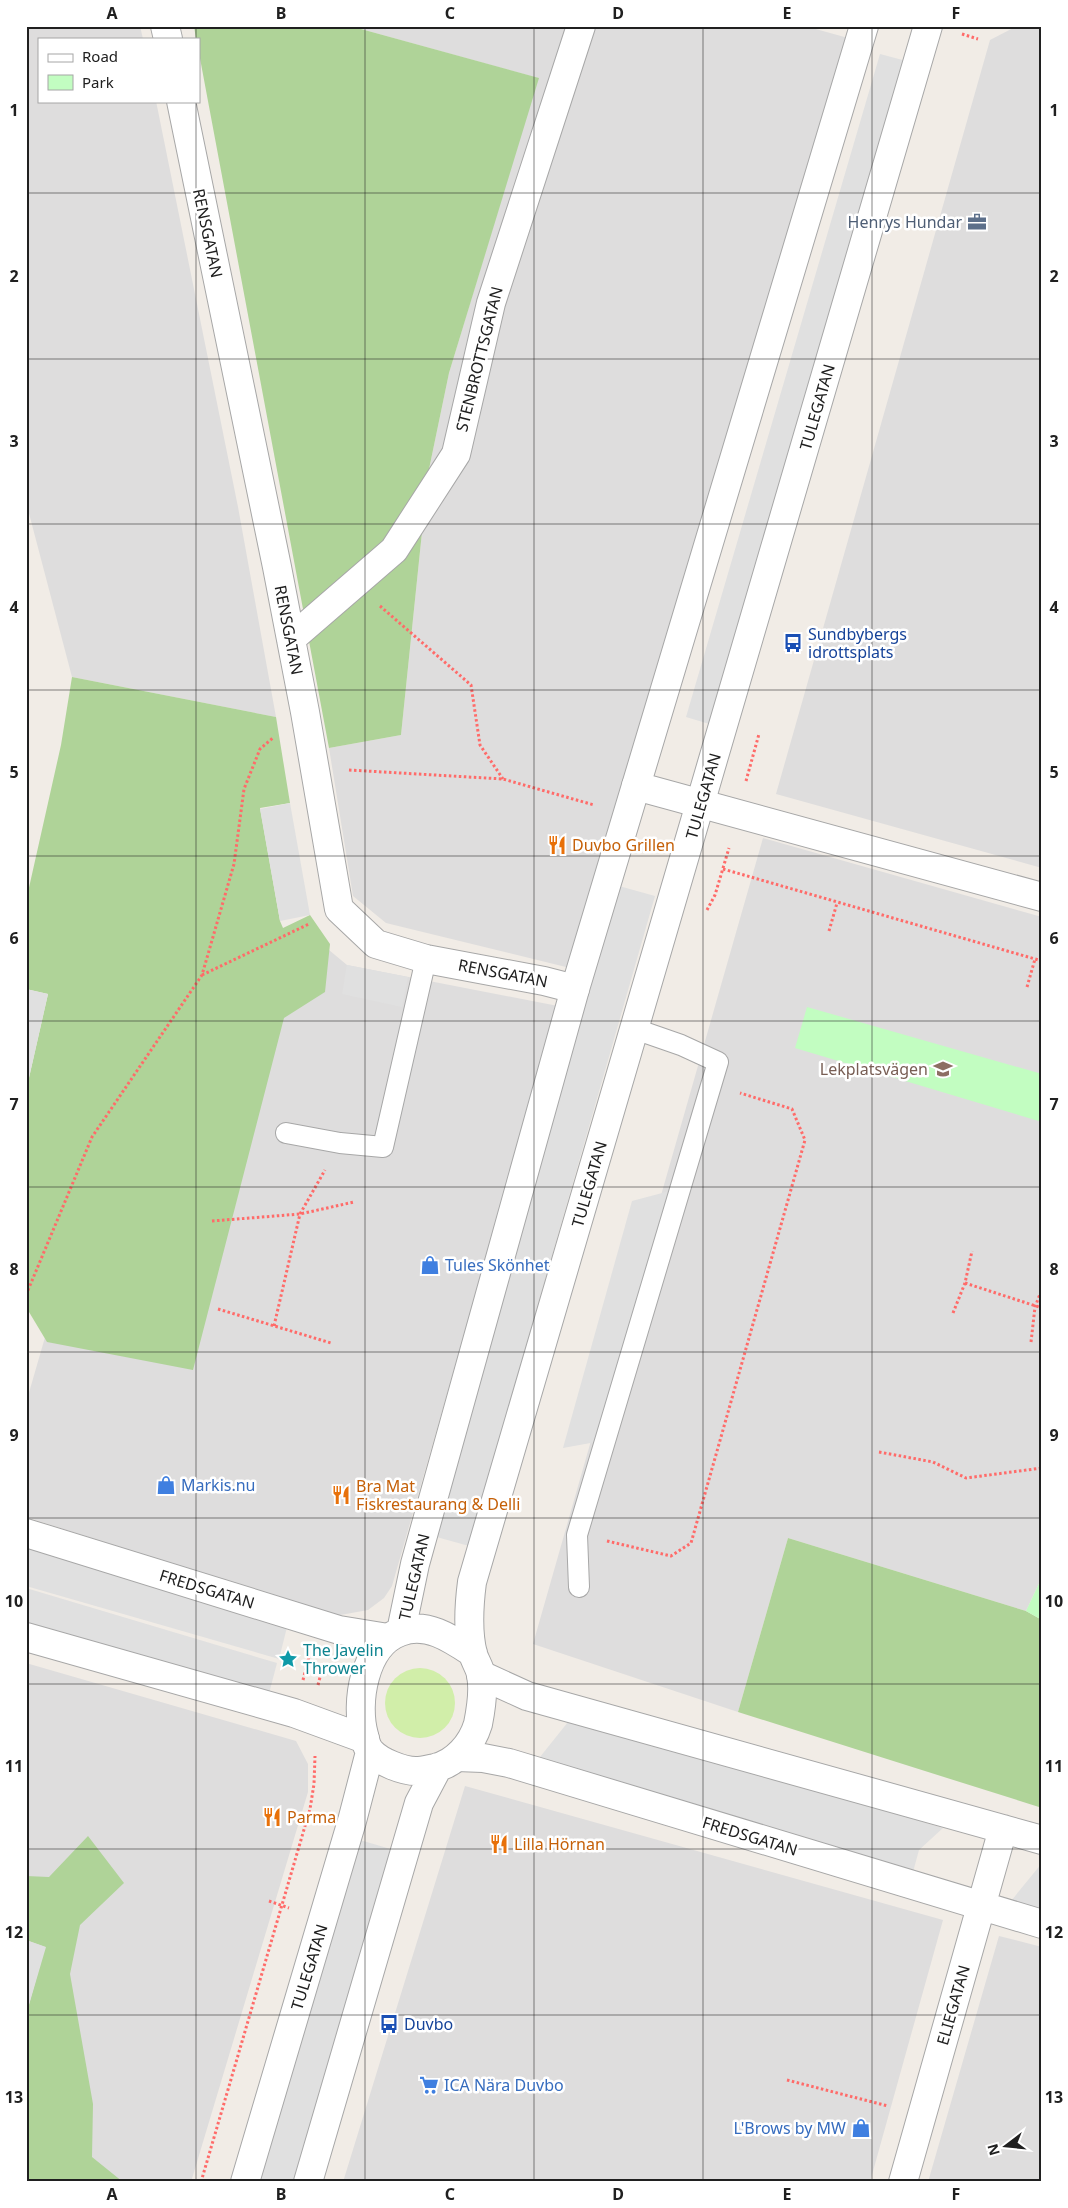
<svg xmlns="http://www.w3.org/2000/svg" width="1068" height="2208" font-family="'Noto Sans',sans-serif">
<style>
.residential{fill:#dedddd}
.grass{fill:#d1eea9}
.forest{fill:#afd398}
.park{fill:#c2fdc1}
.parking{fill:#e0e0e0}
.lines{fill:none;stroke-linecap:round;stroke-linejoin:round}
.service-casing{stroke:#a7a7a7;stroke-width:22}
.minor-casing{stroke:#a7a7a7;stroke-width:30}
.tertiary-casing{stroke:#a7a7a7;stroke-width:30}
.path{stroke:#ff6b69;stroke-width:3;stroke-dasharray:2.5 2.5;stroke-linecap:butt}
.service{stroke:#fff;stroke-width:20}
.minor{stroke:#fff;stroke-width:28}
.tertiary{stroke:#fff;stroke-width:28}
.grid{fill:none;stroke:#202020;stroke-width:1;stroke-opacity:0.55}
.labels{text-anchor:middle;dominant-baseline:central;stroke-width:5;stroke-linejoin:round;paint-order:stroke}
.service-label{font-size:16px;fill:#4e5e75;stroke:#fff;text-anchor:end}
.street-label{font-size:16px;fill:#202020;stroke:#fff}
.transit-label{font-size:16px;fill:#164399;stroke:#fff;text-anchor:start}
.food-label{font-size:16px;fill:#c56008;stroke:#fff;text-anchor:start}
.education-label{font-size:16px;fill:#785e54;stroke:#fff;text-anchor:end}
.shop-label{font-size:16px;fill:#366cbe;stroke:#fff;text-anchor:start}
.culture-label{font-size:16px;fill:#0d838f;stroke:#fff;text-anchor:start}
.neatline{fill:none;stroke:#202020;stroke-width:2}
.grid-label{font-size:16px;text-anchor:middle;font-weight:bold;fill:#202020}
</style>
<rect width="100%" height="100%" fill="#f1ece6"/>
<path class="residential" d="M 26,26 L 140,26 L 143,39 L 39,39 L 39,101 L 156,101 L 238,507 L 276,717 L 72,677 L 26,502 Z
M 350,26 L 805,26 L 848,38 L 570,968 L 386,923 L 353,896 L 329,748 L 401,735 L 428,474 L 449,373 L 538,78 Z
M 1017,26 L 1028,26 L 1042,30 L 1042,868 L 776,794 L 990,40 Z
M 763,838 L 1042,917 L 1042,1577 L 1026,1611 L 788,1538 L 738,1712 L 533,1644 Z
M 317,940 L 347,965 L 558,1006 L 392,1586 L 384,1598 L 368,1610 L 335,1616 L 26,1517 L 26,1403 L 98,1154 Z
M 26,1663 L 296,1741 L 308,1764 L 308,1792 L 191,2182 L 26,2182 Z
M 465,1786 L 943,1920 L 870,2182 L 343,2182 Z
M 999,1936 L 1042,1947 L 1042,2182 L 928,2182 Z"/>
<path class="grass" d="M385 1703a35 35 0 1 1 70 0a35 35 0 1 1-70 0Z"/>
<path class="forest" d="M 194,26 L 350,26 L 539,78 L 449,373 L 428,474 L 401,735 L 329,748 L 199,53 L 199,39 L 196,39 Z
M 72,677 L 276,717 L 290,803 L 260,808 L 280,921 L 283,928 L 310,915 L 330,944 L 325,992 L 284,1018 L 193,1370 L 47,1342 L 26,1307 L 26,1091 L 48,994 L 26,989 L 26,901 L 61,745 Z
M 788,1538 L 1026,1611 L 1042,1620 L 1042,1795 L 1039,1807 L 738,1712 Z
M 88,1836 L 124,1883 L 80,1925 L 70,1974 L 93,2104 L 92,2157 L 123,2182 L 26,2182 L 26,2015 L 45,1947 L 26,1940 L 26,1876 L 49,1877 Z"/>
<path class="park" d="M 807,1007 L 1042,1074 L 1042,1122 L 795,1048 Z
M 1042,1577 L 1042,1620 L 1026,1611 Z"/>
<path class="parking" d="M 880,54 L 910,62 L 716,726 L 686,717 Z
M 290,803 L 310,915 L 280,921 L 260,809 Z
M 619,886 L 655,896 L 469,1546 L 433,1536 Z
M 347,965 L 408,977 L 402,1007 L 342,994 Z
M 26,989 L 48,994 L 26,1091 Z
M 681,1188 L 607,1440 L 563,1448 L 632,1201 Z
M 26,1533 L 290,1615 L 279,1659 L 26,1586 Z
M 26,1588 L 277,1663 L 266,1705 L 26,1637 Z
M 572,1717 L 943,1828 L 919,1850 L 913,1872 L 536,1762 Z
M 360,1840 L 394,1850 L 297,2182 L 260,2182 Z
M 1042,1863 L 1042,1909 L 1011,1901 Z
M 26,1940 L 46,1947 L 26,2015 Z"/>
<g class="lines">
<g class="service-casing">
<path id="service" d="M 286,1133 L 340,1143 L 383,1147 L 426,959
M 579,1587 L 577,1535 L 718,1062 L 681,1045 L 635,1029"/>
</g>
<g class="minor-casing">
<path id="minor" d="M 165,26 L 168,39
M 181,101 L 277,567 L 305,712 L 339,909 L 376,944 L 426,959 L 544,981 L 575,989
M 291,639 L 394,550 L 456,454 L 491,303 L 581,26
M 636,786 L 1042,897
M 26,1533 L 339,1630 L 388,1638
M 26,1637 L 294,1713 L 365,1739
M 481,1675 L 527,1696 L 1042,1840
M 457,1757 L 483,1758 L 509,1763 L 1042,1924
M 903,2182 L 1003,1829"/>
</g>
<g class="tertiary-casing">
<path id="tertiary" d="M 401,1631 L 415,1564 L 575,989 L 864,26
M 473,1653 C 452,1639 426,1621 400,1632 C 364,1645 355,1703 364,1735 C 365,1740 367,1748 371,1752 C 380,1762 403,1771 416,1771 C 422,1771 429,1769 435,1768 C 456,1763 472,1744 478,1724 C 481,1709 484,1690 481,1675 C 480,1668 475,1661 473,1654 C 467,1631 469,1605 472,1582 L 928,26
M 245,2182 L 352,1821 L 370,1752
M 308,2182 L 419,1803 L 438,1767"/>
</g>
<path class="path" d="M 962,34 L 978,39
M 380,606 L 471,685 L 480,745 L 503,779
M 349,770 L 503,779 L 594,805
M 746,781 L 759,734
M 723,869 L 1042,961
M 707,910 L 715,895 L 729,848
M 829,931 L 837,903
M 202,975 L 309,924
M 1027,987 L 1035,959
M 212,1221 L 300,1214 L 354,1202
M 965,1283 L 1042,1308
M 26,1295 L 92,1137 L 202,975 L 234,864 L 244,789 L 260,749 L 274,737
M 218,1309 L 331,1343
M 953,1313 L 965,1283 L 972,1251
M 274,1326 L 300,1214 L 325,1170
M 1031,1342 L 1035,1307 L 1042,1289
M 879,1452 L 933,1462 L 966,1478 L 1042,1468
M 607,1541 L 671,1556 L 691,1543 L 805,1140 L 792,1109 L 740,1093
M 303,1680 L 309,1657
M 318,1685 L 324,1662
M 269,1901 L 289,1908
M 787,2080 L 888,2106
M 201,2182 L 310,1809 L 314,1784 L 315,1756"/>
<use href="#service" class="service"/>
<use href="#minor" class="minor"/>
<use href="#tertiary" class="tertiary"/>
</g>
<path class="grid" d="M 196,26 L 196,39M 365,26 L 365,2182M 534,26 L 534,2182M 703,26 L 703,2182M 872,26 L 872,2182M 196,101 L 196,2182M 26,193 L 1042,193M 26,359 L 1042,359M 26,524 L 1042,524M 26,690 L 1042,690M 26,856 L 1042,856M 26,1021 L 1042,1021M 26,1187 L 1042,1187M 26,1352 L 1042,1352M 26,1518 L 1042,1518M 26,1684 L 1042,1684M 26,1849 L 1042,1849M 26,2015 L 1042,2015"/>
<defs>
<g id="office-bare" transform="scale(1.5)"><path d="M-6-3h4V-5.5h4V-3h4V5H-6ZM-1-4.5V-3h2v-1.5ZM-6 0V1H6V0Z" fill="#5c6f8a" stroke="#fff" stroke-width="2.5" paint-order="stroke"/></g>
<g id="bus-bare" transform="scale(1.5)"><path d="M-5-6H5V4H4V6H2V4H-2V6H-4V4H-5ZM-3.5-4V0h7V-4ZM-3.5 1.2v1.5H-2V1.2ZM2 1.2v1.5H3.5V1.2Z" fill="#1a4fb4" stroke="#fff" stroke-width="2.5" paint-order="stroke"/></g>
<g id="restaurant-bare" transform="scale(1.5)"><path d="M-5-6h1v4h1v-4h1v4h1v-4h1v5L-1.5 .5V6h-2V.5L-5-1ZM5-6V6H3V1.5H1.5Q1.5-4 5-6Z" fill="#e8710a" stroke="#fff" stroke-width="2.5" paint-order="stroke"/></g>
<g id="school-bare" transform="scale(1.5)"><path d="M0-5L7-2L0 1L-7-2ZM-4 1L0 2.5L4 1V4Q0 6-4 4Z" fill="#8d6e63" stroke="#fff" stroke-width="2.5" paint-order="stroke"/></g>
<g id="shop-bare" transform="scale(1.5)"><path d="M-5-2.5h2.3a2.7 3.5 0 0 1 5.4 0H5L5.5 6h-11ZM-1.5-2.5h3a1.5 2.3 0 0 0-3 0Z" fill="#3f7fe0" stroke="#fff" stroke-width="2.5" paint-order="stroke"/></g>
<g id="sight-bare" transform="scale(1.5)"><path d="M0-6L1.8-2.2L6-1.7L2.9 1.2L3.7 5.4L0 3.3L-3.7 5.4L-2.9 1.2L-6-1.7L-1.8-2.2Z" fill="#0f9aa8" stroke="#fff" stroke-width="2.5" paint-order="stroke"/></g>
<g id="supermarket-bare" transform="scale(1.5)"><path d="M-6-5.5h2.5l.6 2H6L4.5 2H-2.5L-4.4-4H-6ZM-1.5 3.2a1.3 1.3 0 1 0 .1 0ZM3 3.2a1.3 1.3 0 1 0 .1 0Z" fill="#3f7fe0" stroke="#fff" stroke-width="2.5" paint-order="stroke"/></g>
</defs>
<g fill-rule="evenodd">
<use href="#office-bare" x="977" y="222"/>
<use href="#bus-bare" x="793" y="643"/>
<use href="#restaurant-bare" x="557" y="845"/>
<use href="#school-bare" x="943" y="1069"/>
<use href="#shop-bare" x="430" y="1265"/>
<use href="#shop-bare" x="166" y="1485"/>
<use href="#restaurant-bare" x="341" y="1495"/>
<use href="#sight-bare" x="288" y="1659"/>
<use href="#restaurant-bare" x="272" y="1817"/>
<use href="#restaurant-bare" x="499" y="1844"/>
<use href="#bus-bare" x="389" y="2024"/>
<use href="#supermarket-bare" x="429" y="2085"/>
<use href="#shop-bare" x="861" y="2128"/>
</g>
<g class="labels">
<g class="service-label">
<text x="962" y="222">Henrys Hundar</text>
</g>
<g class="street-label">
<text transform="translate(208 233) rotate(78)">RENSGATAN</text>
<text transform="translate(479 359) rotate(-76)">STENBROTTSGATAN</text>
<text transform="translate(817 407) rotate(-74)">TULEGATAN</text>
<text transform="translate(289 630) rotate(79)">RENSGATAN</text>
<text transform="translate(703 796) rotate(-74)">TULEGATAN</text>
<text transform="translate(503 973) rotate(11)">RENSGATAN</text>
<text transform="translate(589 1184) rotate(-74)">TULEGATAN</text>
<text transform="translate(414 1577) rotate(-77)">TULEGATAN</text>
<text transform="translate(207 1589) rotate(17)">FREDSGATAN</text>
<text transform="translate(750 1836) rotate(17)">FREDSGATAN</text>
<text transform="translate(309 1967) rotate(-73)">TULEGATAN</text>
<text transform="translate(953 2005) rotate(-74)">ELIEGATAN</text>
</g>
<g class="transit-label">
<text x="808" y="634">Sundbybergs<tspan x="808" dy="18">idrottsplats</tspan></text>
<text x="404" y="2024">Duvbo</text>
</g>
<g class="food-label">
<text x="572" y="845">Duvbo Grillen</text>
<text x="356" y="1486">Bra Mat<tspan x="356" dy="18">Fiskrestaurang &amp; Delli</tspan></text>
<text x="287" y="1817">Parma</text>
<text x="514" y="1844">Lilla Hörnan</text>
</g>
<g class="education-label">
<text x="928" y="1069">Lekplatsvägen</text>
</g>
<g class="shop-label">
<text x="445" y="1265">Tules Skönhet</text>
<text x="181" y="1485">Markis.nu</text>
<text x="444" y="2085">ICA Nära Duvbo</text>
<text x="846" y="2128" text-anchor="end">L'Brows by MW</text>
</g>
<g class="culture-label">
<text x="303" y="1650">The Javelin<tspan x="303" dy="18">Thrower</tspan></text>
</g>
</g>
<rect width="1068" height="2208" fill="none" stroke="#ffffff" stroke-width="55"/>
<rect x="38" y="38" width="162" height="65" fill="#ffffff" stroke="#a6a6a6"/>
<rect x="48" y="54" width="25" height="8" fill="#ffffff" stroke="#a6a6a6"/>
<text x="82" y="62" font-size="15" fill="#202020">Road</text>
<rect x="48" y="75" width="25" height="15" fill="#c2fdc1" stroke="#a6a6a6"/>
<text x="82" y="88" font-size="15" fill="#202020">Park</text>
<g transform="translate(1006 2146) rotate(254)" stroke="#ffffff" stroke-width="4" paint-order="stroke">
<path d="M0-4L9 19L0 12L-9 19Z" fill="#202020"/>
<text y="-8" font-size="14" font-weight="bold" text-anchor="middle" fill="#202020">N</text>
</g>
<rect x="28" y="28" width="1012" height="2152" class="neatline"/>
<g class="grid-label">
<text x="112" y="19">A</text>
<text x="281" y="19">B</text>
<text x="450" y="19">C</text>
<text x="618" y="19">D</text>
<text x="787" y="19">E</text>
<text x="956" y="19">F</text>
<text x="14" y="116">1</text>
<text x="1054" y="116">1</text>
<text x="14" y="282">2</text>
<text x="1054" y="282">2</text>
<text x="14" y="447">3</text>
<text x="1054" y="447">3</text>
<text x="14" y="613">4</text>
<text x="1054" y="613">4</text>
<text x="14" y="778">5</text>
<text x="1054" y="778">5</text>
<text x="14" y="944">6</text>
<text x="1054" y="944">6</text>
<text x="14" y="1110">7</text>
<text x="1054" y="1110">7</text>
<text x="14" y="1275">8</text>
<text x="1054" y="1275">8</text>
<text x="14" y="1441">9</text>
<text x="1054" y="1441">9</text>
<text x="14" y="1607">10</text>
<text x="1054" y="1607">10</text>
<text x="14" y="1772">11</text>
<text x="1054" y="1772">11</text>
<text x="14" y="1938">12</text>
<text x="1054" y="1938">12</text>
<text x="14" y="2103">13</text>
<text x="1054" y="2103">13</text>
<text x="112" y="2200">A</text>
<text x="281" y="2200">B</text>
<text x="450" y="2200">C</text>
<text x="618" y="2200">D</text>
<text x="787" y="2200">E</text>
<text x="956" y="2200">F</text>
</g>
</svg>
